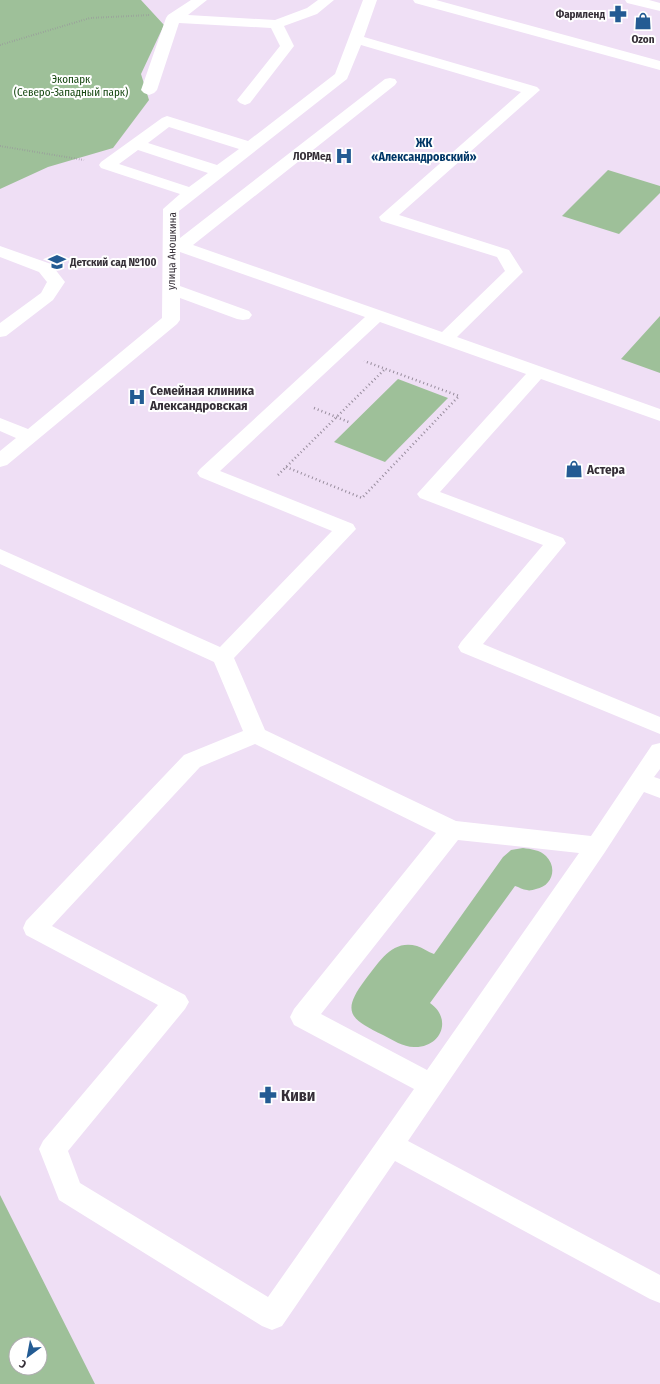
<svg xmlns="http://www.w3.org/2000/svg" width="660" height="1384" font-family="'Fira Sans Condensed',sans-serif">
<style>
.green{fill:#9ec099;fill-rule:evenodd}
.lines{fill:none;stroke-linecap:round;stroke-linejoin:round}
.path-far1{stroke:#978c9c;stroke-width:2;stroke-dasharray:0.5 2;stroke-linecap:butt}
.path{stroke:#978c9c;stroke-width:2.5;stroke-dasharray:1 3;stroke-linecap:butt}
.minor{fill:#fff;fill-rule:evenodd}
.labels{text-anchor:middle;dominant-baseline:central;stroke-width:4;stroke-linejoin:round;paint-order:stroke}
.far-poi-label{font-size:11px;font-weight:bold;fill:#352f37;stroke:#fff;text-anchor:end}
.far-park-label{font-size:11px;fill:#14460f;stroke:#fff}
.far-street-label{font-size:11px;fill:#352f37;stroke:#fff}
.far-neighbourhood-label{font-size:12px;font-weight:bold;fill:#003767;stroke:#fff}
.poi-label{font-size:13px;font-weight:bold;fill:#352f37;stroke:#fff;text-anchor:start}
.near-poi-label{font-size:16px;font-weight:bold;fill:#352f37;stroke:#fff;text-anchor:start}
</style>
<rect width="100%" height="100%" fill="#efdff5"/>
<path class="green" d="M 0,0 L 141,0 L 164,25 L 141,74 L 149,100 L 113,148 L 48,167 L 0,189 Z
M 608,170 L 660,186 L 660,193 L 619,234 L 562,216 Z
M 660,316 L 660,373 L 621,359 Z
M 398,379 L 448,398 L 385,462 L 334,442 Z
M 523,848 C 531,849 540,850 546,856 C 558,868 552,886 536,889 C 533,890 529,891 527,890 C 523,890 519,887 515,886 L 430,1003 C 453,1019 441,1048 414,1047 C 403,1047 393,1040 383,1035 C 350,1019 341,1012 365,980 C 379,962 392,939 417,946 C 423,948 428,952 434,954 L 503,857 L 511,850 Z
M 0,1195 L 95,1384 L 0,1384 ZM 16,1344 L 40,1344 L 40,1368 L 16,1368 Z"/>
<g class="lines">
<path class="path-far1" d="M 0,45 L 90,18 L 149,15
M 0,146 L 84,160"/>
<path class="path" d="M 314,408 L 351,423
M 286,467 L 362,498 L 459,396 L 364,361
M 278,475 L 385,369"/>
<path class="minor" d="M 191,0 L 207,0 L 188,15 L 275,20 L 307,8 L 318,0 L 334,0 L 317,14 L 284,26 L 294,46 L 250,103 L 245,105 L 240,103 L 237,100 L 280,46 L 271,28 L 179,23 L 157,90 L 154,93 L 149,95 L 144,93 L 141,90 L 166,18 L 168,15 Z
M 363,0 L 377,0 L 364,37 L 537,87 L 540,90 L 399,215 L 509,250 L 523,272 L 457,337 L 660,409 L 660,421 L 541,379 L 440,492 L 563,538 L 566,543 L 483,644 L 660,717 L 660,734 L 461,652 L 458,647 L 461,642 L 543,545 L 420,498 L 417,494 L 526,374 L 380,322 L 220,471 L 353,524 L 356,529 L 234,658 L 265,730 L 456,821 L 591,836 L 652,745 L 660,743 L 660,769 L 654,777 L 660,779 L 660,798 L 644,792 L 605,852 L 408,1141 L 660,1275 L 660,1303 L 650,1299 L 395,1161 L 282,1326 L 272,1330 L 262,1326 L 59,1200 L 39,1149 L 43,1141 L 158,1005 L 26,935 L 23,928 L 26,921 L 184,755 L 243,731 L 214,662 L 0,564 L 0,549 L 220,647 L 332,531 L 200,477 L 197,473 L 200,469 L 365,317 L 180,252 L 180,286 L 249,311 L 252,315 L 249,319 L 243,320 L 237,319 L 180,298 L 180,320 L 177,324 L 7,465 L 0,467 L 0,451 L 16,438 L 0,431 L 0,418 L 28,429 L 162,318 L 163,209 L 180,194 L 101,168 L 99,165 L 101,162 L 162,118 L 167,116 L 248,141 L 335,74 ZM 361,45 L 521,92 L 379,217 L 381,221 L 497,257 L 505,271 L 442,332 L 193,245 L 395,85 L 397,82 L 395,79 L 390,78 L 385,79 L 180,238 L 179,211 L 347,79 ZM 169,127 L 239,149 L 217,165 L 148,143 ZM 138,150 L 208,173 L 189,187 L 119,164 ZM 255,744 L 436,833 L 294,1009 L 290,1017 L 294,1025 L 414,1089 L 268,1297 L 80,1183 L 68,1151 L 185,1009 L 189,1002 L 185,995 L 52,926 L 200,767 ZM 458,840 L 579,853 L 427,1070 L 321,1014 Z
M 413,0 L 436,0 L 660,61 L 660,70 L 415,3 Z
M 625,0 L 649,0 L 660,3 L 660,11 L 627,3 Z
M 0,246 L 51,264 L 65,282 L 53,300 L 6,336 L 0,337 L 0,323 L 41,293 L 47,282 L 39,272 L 0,257 Z"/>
</g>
<defs>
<g id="pharmacy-bare" transform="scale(1.38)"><path d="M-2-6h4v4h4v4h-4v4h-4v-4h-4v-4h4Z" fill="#235b93" stroke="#fff" stroke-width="2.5" paint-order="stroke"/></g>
<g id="shop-bare" transform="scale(1.38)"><path d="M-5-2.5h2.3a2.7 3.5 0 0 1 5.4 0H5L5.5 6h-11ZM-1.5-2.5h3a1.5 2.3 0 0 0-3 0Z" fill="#235b93" stroke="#fff" stroke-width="2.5" paint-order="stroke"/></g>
<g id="hospital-bare" transform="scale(1.38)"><path d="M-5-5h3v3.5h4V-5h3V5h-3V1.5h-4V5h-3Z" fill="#235b93" stroke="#fff" stroke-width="2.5" paint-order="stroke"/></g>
<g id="school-bare" transform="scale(1.38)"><path d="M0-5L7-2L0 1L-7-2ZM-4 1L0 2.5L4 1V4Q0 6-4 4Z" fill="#235b93" stroke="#fff" stroke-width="2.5" paint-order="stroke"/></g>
</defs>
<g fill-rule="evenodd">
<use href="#pharmacy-bare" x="618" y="14"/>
<use href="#shop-bare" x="643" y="21"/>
<use href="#hospital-bare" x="344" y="156"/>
<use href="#school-bare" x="57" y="262"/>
<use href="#hospital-bare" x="137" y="397"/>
<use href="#shop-bare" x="574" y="469"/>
<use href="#pharmacy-bare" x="268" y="1095"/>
</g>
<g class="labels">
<g class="far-poi-label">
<text x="605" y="14">Фармленд</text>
<text x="643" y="39" text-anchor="middle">Ozon</text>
<text x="331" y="156">ЛОРМед</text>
<text x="70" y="262" text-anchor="start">Детский сад №100</text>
</g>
<g class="far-park-label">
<text x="71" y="79">Экопарк<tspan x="71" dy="13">(Северо-Западный парк)</tspan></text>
</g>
<g class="far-street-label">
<text transform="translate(172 251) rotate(-89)">улица Аношкина</text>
</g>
<g class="far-neighbourhood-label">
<text x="424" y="143">ЖК<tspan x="424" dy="14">«Александровский»</tspan></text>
</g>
<g class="poi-label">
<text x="150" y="390">Семейная клиника<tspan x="150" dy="15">Александровская</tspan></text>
<text x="587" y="469">Астера</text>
</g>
<g class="near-poi-label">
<text x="281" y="1095">Киви</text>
</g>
</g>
<g transform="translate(28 1356) rotate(212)"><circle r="19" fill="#ffffff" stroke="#aeacaf"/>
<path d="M0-3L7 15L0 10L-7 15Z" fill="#235b93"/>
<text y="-6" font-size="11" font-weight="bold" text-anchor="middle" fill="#352f37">С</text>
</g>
</svg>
